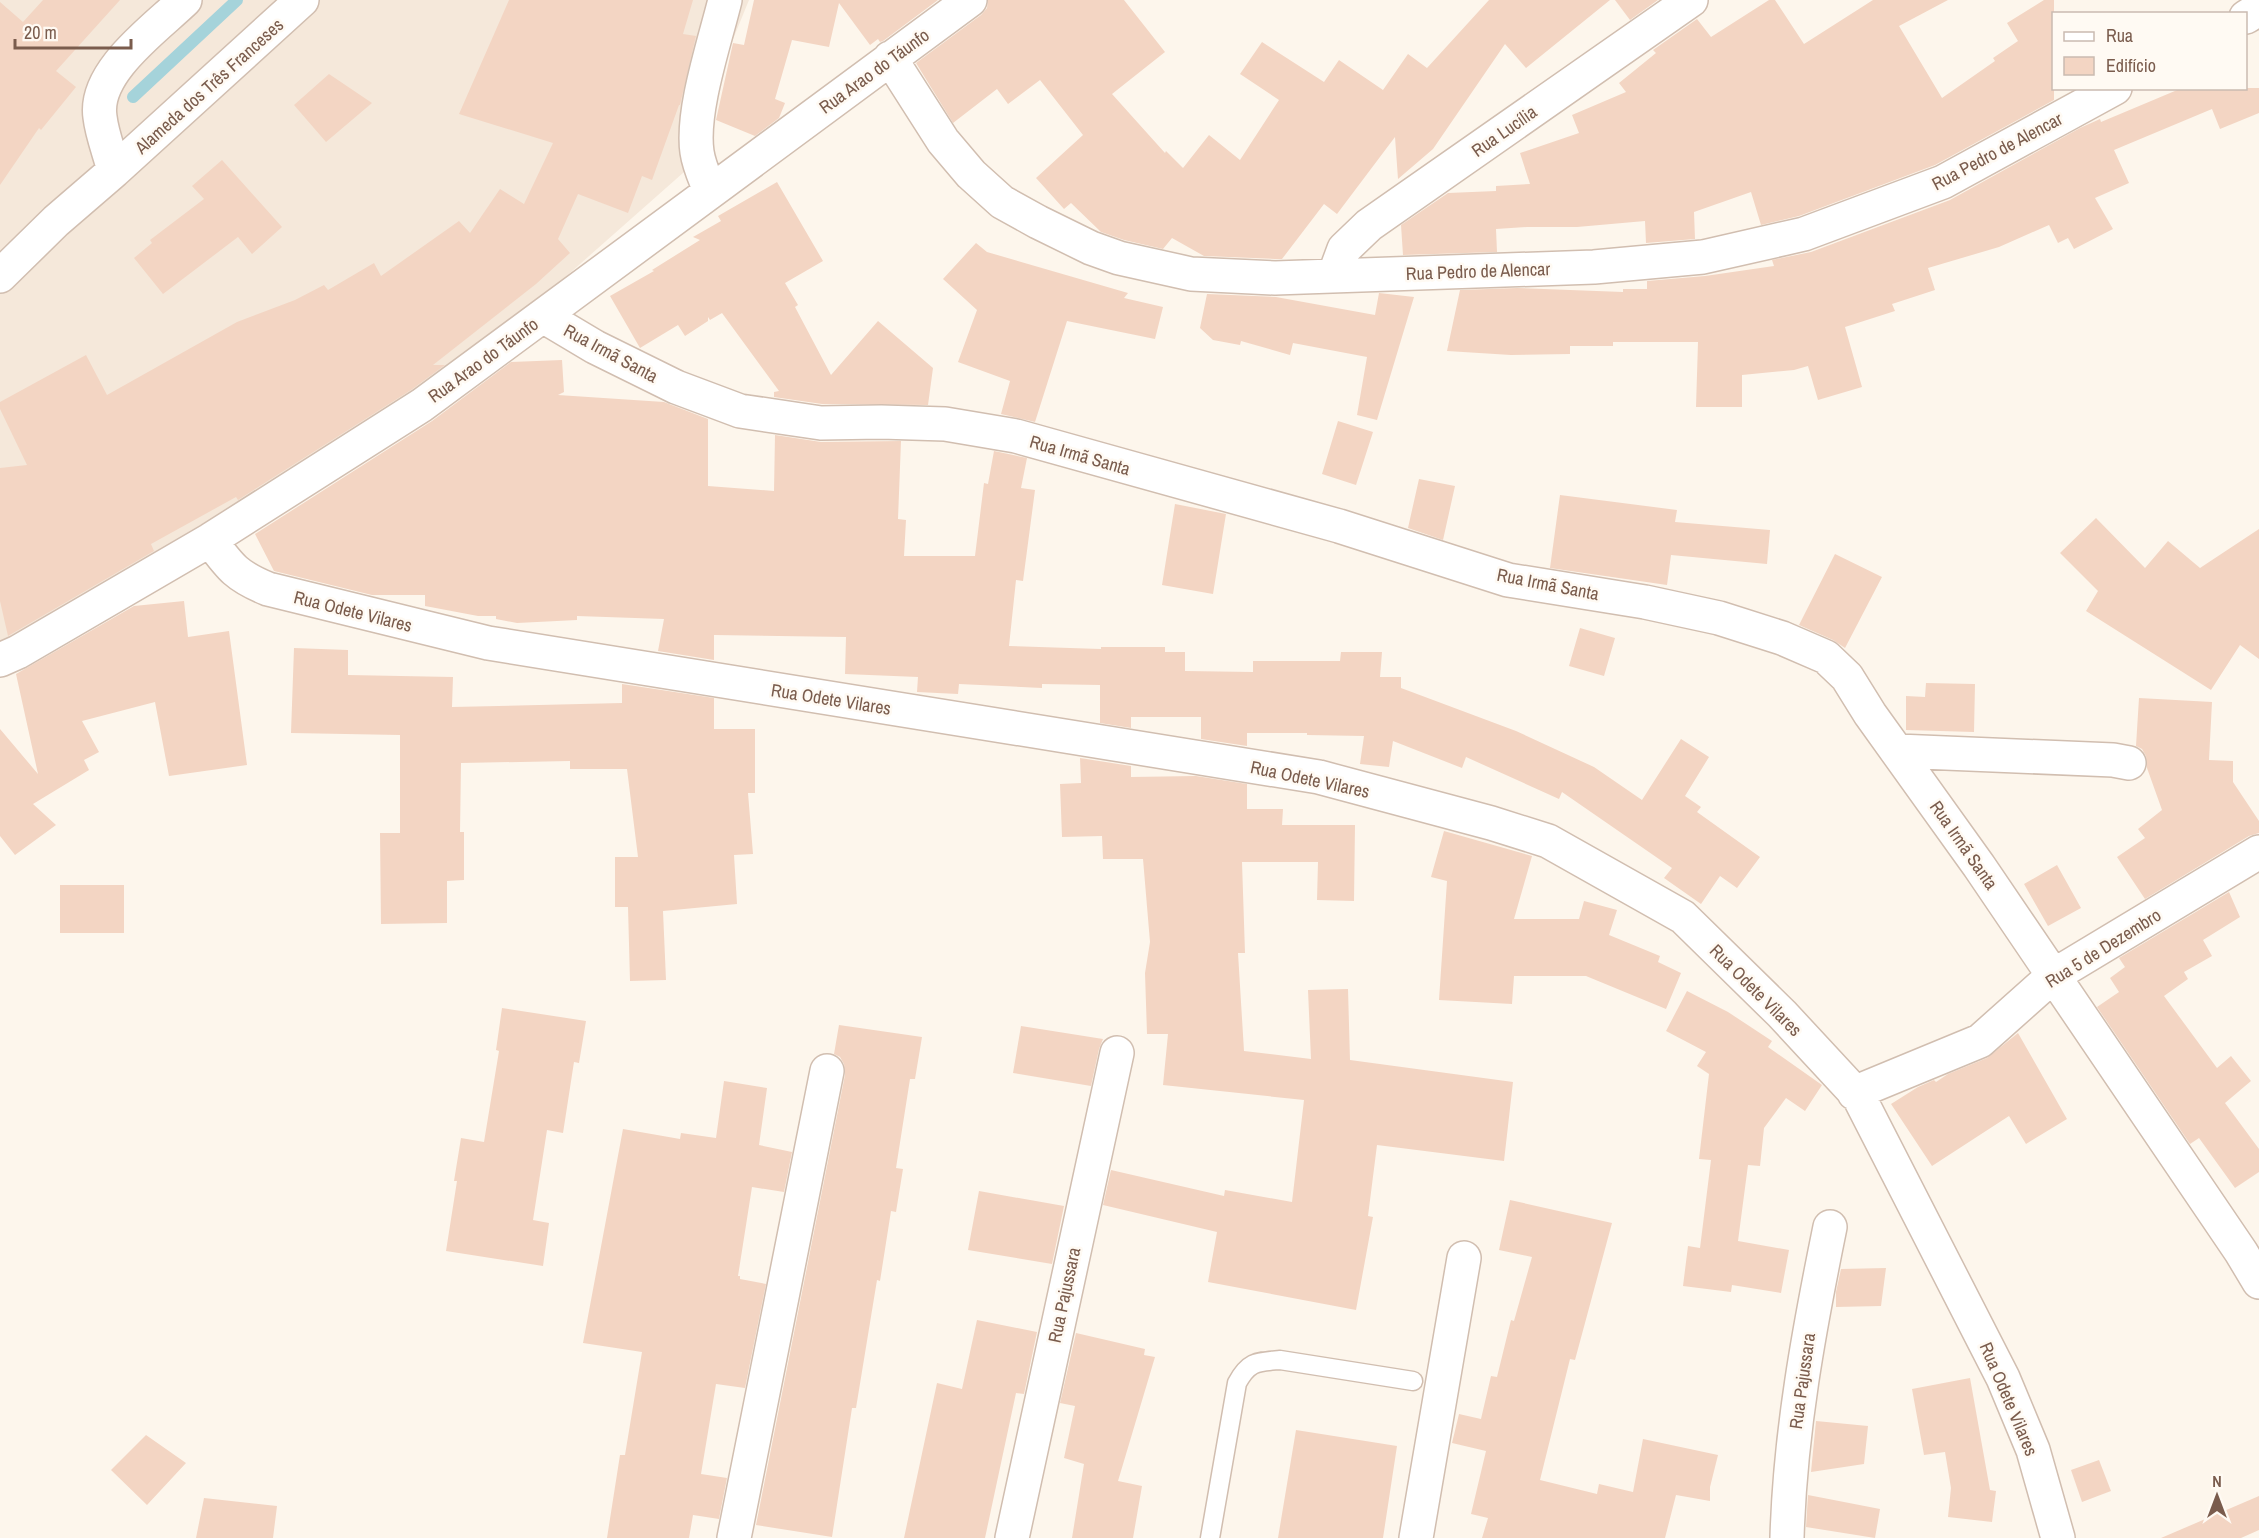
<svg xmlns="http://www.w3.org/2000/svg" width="2259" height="1538" font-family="'Archivo Narrow',sans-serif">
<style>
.residential{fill:#f5e8da}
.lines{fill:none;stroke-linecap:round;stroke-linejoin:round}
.stream{stroke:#a5d3da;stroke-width:12}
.building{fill:#f3d5c3}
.service-casing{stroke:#d1beb0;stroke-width:21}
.minor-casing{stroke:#d1beb0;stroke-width:36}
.service{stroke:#fff;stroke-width:18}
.minor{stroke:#fff;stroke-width:33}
.labels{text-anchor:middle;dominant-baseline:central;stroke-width:5;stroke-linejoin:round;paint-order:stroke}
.street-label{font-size:18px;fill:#7a5c4d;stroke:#fffaf3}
</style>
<rect width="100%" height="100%" fill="#fdf6ec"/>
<path class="residential" d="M 0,0 L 749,0 L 716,81 L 692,165 L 476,356 L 217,522 L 0,644 Z"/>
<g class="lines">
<path class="stream" d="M 133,97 L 237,0"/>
</g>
<path class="building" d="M 43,0 L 120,0 L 56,71 L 76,87 L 41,130 L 39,128 L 0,185 L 0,2 L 23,22 Z
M 509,0 L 693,0 L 683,34 L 696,36 L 680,105 L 679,105 L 652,180 L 642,176 L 628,213 L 578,194 L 558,239 L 570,253 L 536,284 L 433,365 L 445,365 L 411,390 L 238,500 L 236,497 L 151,544 L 154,551 L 8,636 L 0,601 L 0,468 L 27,465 L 0,409 L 0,402 L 86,355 L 107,395 L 237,322 L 295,300 L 324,285 L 328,290 L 374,263 L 381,276 L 459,221 L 470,233 L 500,189 L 524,204 L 553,143 L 459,114 Z
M 754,0 L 938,0 L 883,41 L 880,42 L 878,39 L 870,45 L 839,3 L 829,47 L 792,40 L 775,99 L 785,103 L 779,118 L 755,136 L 716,120 L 733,43 L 744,45 Z
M 988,0 L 1124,0 L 1165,52 L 1112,94 L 1165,153 L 1166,151 L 1183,168 L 1209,135 L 1240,160 L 1279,100 L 1240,74 L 1262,42 L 1324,82 L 1339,60 L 1383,90 L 1408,54 L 1427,68 L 1489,0 L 1610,0 L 1526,68 L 1505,44 L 1433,149 L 1398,179 L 1395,137 L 1337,214 L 1324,204 L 1282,259 L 1275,259 L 1204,256 L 1172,238 L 1163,249 L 1124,240 L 1101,232 L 1071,203 L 1064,209 L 1036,178 L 1083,135 L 1040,80 L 1008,104 L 997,89 L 953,123 L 916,63 L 981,15 L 987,8 Z
M 1615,0 L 1658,0 L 1630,20 Z
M 1769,0 L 1775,0 L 1804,44 L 1873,0 L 1948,0 L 1899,26 L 1942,98 L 1995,61 L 1993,58 L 2018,41 L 2007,23 L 2044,0 L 2054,0 L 2054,100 L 1935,165 L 1799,216 L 1761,225 L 1751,192 L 1694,212 L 1695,239 L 1646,243 L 1645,221 L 1577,227 L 1527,227 L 1496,229 L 1497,252 L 1403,255 L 1401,225 L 1448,193 L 1496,191 L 1496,186 L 1530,184 L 1520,153 L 1579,133 L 1572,115 L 1626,92 L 1619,83 L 1656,53 L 1653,50 L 1697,19 L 1711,37 Z
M 329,74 L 372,103 L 326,142 L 294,105 Z
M 2182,88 L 2259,88 L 2259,113 L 2220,129 L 2212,109 L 2114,150 L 2129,183 L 2095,198 L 2113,229 L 2074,249 L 2068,238 L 2058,243 L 2049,225 L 1999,247 L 1928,268 L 1935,290 L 1892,304 L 1895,311 L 1845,327 L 1862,387 L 1818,400 L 1808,366 L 1794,370 L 1742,375 L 1742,407 L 1696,407 L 1698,342 L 1613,342 L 1613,346 L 1570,346 L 1570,354 L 1511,355 L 1447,351 L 1460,290 L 1517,288 L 1623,292 L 1623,289 L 1647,289 L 1647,281 L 1705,276 L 1774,266 L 1772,260 L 1811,252 L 1950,200 L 2080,128 L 2100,119 L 2101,122 Z
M 222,160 L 282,227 L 252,254 L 238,237 L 163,294 L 134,258 L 152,243 L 150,240 L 204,199 L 192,186 Z
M 777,182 L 823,261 L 785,283 L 798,305 L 795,307 L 831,375 L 878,321 L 933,368 L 928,405 L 822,404 L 774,397 L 774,392 L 779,391 L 722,313 L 710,320 L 708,317 L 708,321 L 685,336 L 678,325 L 640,348 L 610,296 L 654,271 L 652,270 L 700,240 L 693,237 L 721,221 L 718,216 Z
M 976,243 L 987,252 L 1128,293 L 1124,298 L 1163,307 L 1155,339 L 1067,321 L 1035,422 L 1001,414 L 1010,381 L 958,362 L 977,310 L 943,279 Z
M 1379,293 L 1414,297 L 1377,420 L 1357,415 L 1367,357 L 1293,343 L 1290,355 L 1241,341 L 1240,345 L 1213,340 L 1200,328 L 1207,294 L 1276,297 L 1375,315 Z
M 562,360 L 564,392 L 558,395 L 664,402 L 708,419 L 708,486 L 774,491 L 775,435 L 821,442 L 901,441 L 898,519 L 906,520 L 904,556 L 975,556 L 984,483 L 988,484 L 994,451 L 1027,458 L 1021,488 L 1035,490 L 1023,581 L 1016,580 L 1009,646 L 1101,649 L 1101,647 L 1165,647 L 1165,652 L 1185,652 L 1185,671 L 1253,672 L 1253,661 L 1340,661 L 1341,652 L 1382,652 L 1380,677 L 1401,677 L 1401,688 L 1516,731 L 1594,767 L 1642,800 L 1681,739 L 1709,757 L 1685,796 L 1701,807 L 1697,812 L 1760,857 L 1737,888 L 1720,876 L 1701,904 L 1664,878 L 1672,868 L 1562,792 L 1559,799 L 1466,757 L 1462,768 L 1393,741 L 1389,767 L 1360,764 L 1364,736 L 1307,735 L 1307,733 L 1247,733 L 1247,746 L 1201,739 L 1201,717 L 1131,717 L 1131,728 L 1100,723 L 1100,685 L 1042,684 L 1042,688 L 959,684 L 958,694 L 917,692 L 918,677 L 845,674 L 846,637 L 714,635 L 714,660 L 658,651 L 664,619 L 577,616 L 577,620 L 517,623 L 496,619 L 496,616 L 478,616 L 425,606 L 425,595 L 372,595 L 274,571 L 255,534 L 432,421 L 511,362 Z
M 1338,421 L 1373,432 L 1356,485 L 1322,474 Z
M 1419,479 L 1455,486 L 1443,540 L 1408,528 Z
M 1560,495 L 1677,510 L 1675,522 L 1770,530 L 1767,564 L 1671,555 L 1667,585 L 1550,568 Z
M 1175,504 L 1226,514 L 1213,594 L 1162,585 Z
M 2096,518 L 2145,568 L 2168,541 L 2200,568 L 2259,529 L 2259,659 L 2240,645 L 2211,690 L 2086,611 L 2098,591 L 2060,553 Z
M 1835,554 L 1882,577 L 1845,648 L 1833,640 L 1799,625 Z
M 184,601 L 188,637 L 229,631 L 247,765 L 169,776 L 155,702 L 82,721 L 99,752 L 84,760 L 89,770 L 33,804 L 56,825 L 15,855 L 0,836 L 0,729 L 38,774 L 16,674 L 134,606 Z
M 1580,628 L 1615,638 L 1604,676 L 1569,666 Z
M 294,648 L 348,650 L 348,675 L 453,677 L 452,707 L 622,703 L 622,684 L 714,698 L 714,729 L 755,729 L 755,793 L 748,793 L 753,854 L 734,855 L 737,904 L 663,911 L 666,980 L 630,981 L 628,907 L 615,907 L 615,857 L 638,857 L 627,769 L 570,769 L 570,761 L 461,763 L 460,832 L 464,832 L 464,880 L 447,881 L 447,923 L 381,924 L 380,833 L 400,833 L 400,735 L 291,733 Z
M 1926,683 L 1975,684 L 1974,732 L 1906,730 L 1906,696 L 1925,697 Z
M 2139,698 L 2212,702 L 2209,760 L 2233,761 L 2233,782 L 2259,821 L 2259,833 L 2249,836 L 2145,899 L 2117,857 L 2145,838 L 2138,829 L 2162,810 L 2147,768 L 2146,756 L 2142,749 L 2136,746 Z
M 1080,758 L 1131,766 L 1131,777 L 1196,776 L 1247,784 L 1247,809 L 1283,809 L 1282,825 L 1355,825 L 1354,901 L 1317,900 L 1318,862 L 1242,862 L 1245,953 L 1238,953 L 1244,1051 L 1311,1059 L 1308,990 L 1348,989 L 1350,1060 L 1513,1082 L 1504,1161 L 1377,1145 L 1368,1216 L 1373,1217 L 1356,1310 L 1208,1282 L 1217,1232 L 1103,1205 L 1111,1170 L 1224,1196 L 1225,1190 L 1292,1202 L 1304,1100 L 1163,1085 L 1168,1034 L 1147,1034 L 1145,973 L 1150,942 L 1143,859 L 1103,859 L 1102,836 L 1062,837 L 1060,784 L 1081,783 Z
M 1444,831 L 1532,856 L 1514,919 L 1579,919 L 1584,901 L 1617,910 L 1609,935 L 1660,956 L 1658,962 L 1681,973 L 1666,1009 L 1586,976 L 1514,976 L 1512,1004 L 1439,1000 L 1447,881 L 1431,877 Z
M 2057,865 L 2081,908 L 2048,926 L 2024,884 Z
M 60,885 L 124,885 L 124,933 L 60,933 Z
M 2229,892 L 2240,917 L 2203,940 L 2212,956 L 2184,972 L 2188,979 L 2164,996 L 2217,1068 L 2231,1056 L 2251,1081 L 2225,1103 L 2259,1149 L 2259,1172 L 2235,1188 L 2199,1138 L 2190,1144 L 2097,1007 L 2119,992 L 2110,978 L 2125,967 L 2119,958 Z
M 1687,991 L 1728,1012 L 1772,1041 L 1768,1047 L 1822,1085 L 1805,1111 L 1786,1098 L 1764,1128 L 1760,1166 L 1748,1165 L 1738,1241 L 1789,1250 L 1781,1293 L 1732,1285 L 1731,1292 L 1683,1286 L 1688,1246 L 1700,1248 L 1711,1160 L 1699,1159 L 1709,1074 L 1697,1066 L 1706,1052 L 1666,1031 Z
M 502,1008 L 586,1021 L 579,1063 L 574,1062 L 563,1133 L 547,1130 L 533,1220 L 549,1223 L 543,1266 L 446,1251 L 457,1181 L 454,1181 L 461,1138 L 484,1142 L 499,1051 L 496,1050 Z
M 839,1025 L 922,1037 L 915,1079 L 910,1079 L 896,1168 L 903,1169 L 896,1212 L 891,1211 L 880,1281 L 877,1280 L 856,1408 L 852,1408 L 832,1537 L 756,1525 L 845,1075 L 844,1064 L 840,1057 L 834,1054 Z
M 1021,1026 L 1103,1039 L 1099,1049 L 1091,1086 L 1013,1073 Z
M 2018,1033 L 2067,1119 L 2026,1144 L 2009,1116 L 1932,1166 L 1891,1104 L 1918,1087 L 1934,1080 L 1936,1082 L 1948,1074 L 1987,1058 Z
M 724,1081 L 767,1088 L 759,1145 L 792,1152 L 784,1192 L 752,1187 L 738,1276 L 740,1276 L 740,1279 L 766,1284 L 745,1388 L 716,1384 L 701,1474 L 727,1478 L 719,1519 L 693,1515 L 689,1538 L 607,1538 L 620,1455 L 625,1455 L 642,1352 L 583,1343 L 623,1129 L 680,1139 L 681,1133 L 716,1138 Z
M 979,1191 L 1064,1206 L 1052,1264 L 968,1250 Z
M 1510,1200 L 1612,1223 L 1575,1360 L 1570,1359 L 1540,1480 L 1597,1494 L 1599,1484 L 1633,1492 L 1643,1439 L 1718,1455 L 1710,1487 L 1710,1501 L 1676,1495 L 1665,1538 L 1482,1538 L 1488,1518 L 1471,1514 L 1486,1451 L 1452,1443 L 1459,1414 L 1481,1419 L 1491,1376 L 1497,1377 L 1511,1320 L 1514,1321 L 1532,1257 L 1499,1250 Z
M 1886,1268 L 1881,1306 L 1836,1307 L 1836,1292 L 1841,1269 Z
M 977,1320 L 1037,1332 L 1024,1394 L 1016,1393 L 985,1538 L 904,1538 L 937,1383 L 962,1389 Z
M 1076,1333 L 1145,1349 L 1144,1355 L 1155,1357 L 1118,1481 L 1142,1486 L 1133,1538 L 1072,1538 L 1084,1464 L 1064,1458 L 1075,1406 L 1060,1403 Z
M 1970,1378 L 1990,1490 L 1996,1491 L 1992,1522 L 1948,1517 L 1951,1488 L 1945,1452 L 1924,1455 L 1912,1389 Z
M 1816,1421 L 1868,1426 L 1864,1464 L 1811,1472 Z
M 1296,1430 L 1397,1446 L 1383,1538 L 1278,1538 Z
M 146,1435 L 186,1463 L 147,1505 L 111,1470 Z
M 2099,1460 L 2111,1491 L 2082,1502 L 2071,1470 Z
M 1808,1495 L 1880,1509 L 1875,1538 L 1806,1527 Z
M 2259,1496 L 2259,1530 L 2241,1538 L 2161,1538 Z
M 204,1498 L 277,1506 L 273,1538 L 196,1538 Z"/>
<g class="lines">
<g class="service-casing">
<path id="service" d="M 1210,1538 L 1237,1383 C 1249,1361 1257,1362 1280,1360 L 1413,1381"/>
</g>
<g class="minor-casing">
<path id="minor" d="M 2246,17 L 2259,9
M 890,58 L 943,141 L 971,174 L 1002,202 L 1038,222 L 1091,248 L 1119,258 L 1191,274 L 1275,278 L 1594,267 L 1703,257 L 1804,234 L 1943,182 L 2115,88
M 114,171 C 110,154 102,135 100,117 C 93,72 156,28 185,0
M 710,191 C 705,178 699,166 697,152 C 691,111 715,41 725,0
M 0,276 L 56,221 L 114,171 L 302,0
M 1334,276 L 1344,249 L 1369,225 L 1691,0
M 543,316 L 595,347 L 676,387 L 740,411 L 821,423 L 881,422 L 945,424 L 1016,436 L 1339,526 L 1508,580 L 1645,602 L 1719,618 L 1782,638 L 1826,657 L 1847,677 L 1870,714 L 1979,866 L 2241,1252 L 2259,1282
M 210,540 C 230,567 236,576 268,589 L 488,643 L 1319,777 L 1491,823 L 1548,841 L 1683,917 L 1782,1014 L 1859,1097 L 2003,1378 L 2033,1450 L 2058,1538
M 0,660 L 18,652 L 210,540 L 422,405 L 970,0
M 1898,751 L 2113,760 L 2129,763
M 1854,1093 L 1980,1041 L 2053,976 L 2259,852
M 734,1538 L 827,1071
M 1012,1538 L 1117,1053
M 1416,1538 L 1464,1258
M 1787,1538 C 1790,1432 1809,1330 1830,1227"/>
</g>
<use href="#service" class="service"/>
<use href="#minor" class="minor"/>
</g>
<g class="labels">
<g class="street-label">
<text transform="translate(874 71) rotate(-36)">Rua Arao do Táunfo</text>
<text transform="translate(209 86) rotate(-42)">Alameda dos Três Franceses</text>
<text transform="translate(1504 131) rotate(-35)">Rua Lucília</text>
<text transform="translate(1997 151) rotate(-28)">Rua Pedro de Alencar</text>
<text transform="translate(1478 271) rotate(-2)">Rua Pedro de Alencar</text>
<text transform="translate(611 353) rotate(28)">Rua Irmã Santa</text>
<text transform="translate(483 360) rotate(-36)">Rua Arao do Táunfo</text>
<text transform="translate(1080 455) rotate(16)">Rua Irmã Santa</text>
<text transform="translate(1548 584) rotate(11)">Rua Irmã Santa</text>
<text transform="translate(353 611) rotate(14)">Rua Odete Vilares</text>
<text transform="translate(831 699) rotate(9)">Rua Odete Vilares</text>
<text transform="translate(1310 779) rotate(12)">Rua Odete Vilares</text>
<text transform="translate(1964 845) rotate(55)">Rua Irmã Santa</text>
<text transform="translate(2103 948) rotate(-32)">Rua 5 de Dezembro</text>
<text transform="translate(1756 990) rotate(45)">Rua Odete Vilares</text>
<text transform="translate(1064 1295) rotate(-78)">Rua Pajussara</text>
<text transform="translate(1802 1381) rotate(-82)">Rua Pajussara</text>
<text transform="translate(2009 1399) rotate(67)">Rua Odete Vilares</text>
</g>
</g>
<rect x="2052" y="12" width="195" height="78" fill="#fffaf3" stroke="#cabbb1" stroke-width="1.5"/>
<rect x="2064" y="32" width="30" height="9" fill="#ffffff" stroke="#cabbb1" stroke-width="1.5"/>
<text x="2106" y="42" font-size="18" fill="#7a5c4d">Rua</text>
<rect x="2064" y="57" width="30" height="18" fill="#f3d5c3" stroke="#cabbb1" stroke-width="1.5"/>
<text x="2106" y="72" font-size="18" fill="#7a5c4d">Edifício</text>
<g transform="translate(2217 1496)" stroke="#fffaf3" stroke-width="4.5" paint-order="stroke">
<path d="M0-4.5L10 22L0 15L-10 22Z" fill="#7a5c4d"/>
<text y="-9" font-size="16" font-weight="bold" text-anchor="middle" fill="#7a5c4d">N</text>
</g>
<path d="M15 39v9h116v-9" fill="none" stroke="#7a5c4d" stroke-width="3"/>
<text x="24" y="39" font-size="18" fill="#7a5c4d" stroke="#fffaf3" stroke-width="4.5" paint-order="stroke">20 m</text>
</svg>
